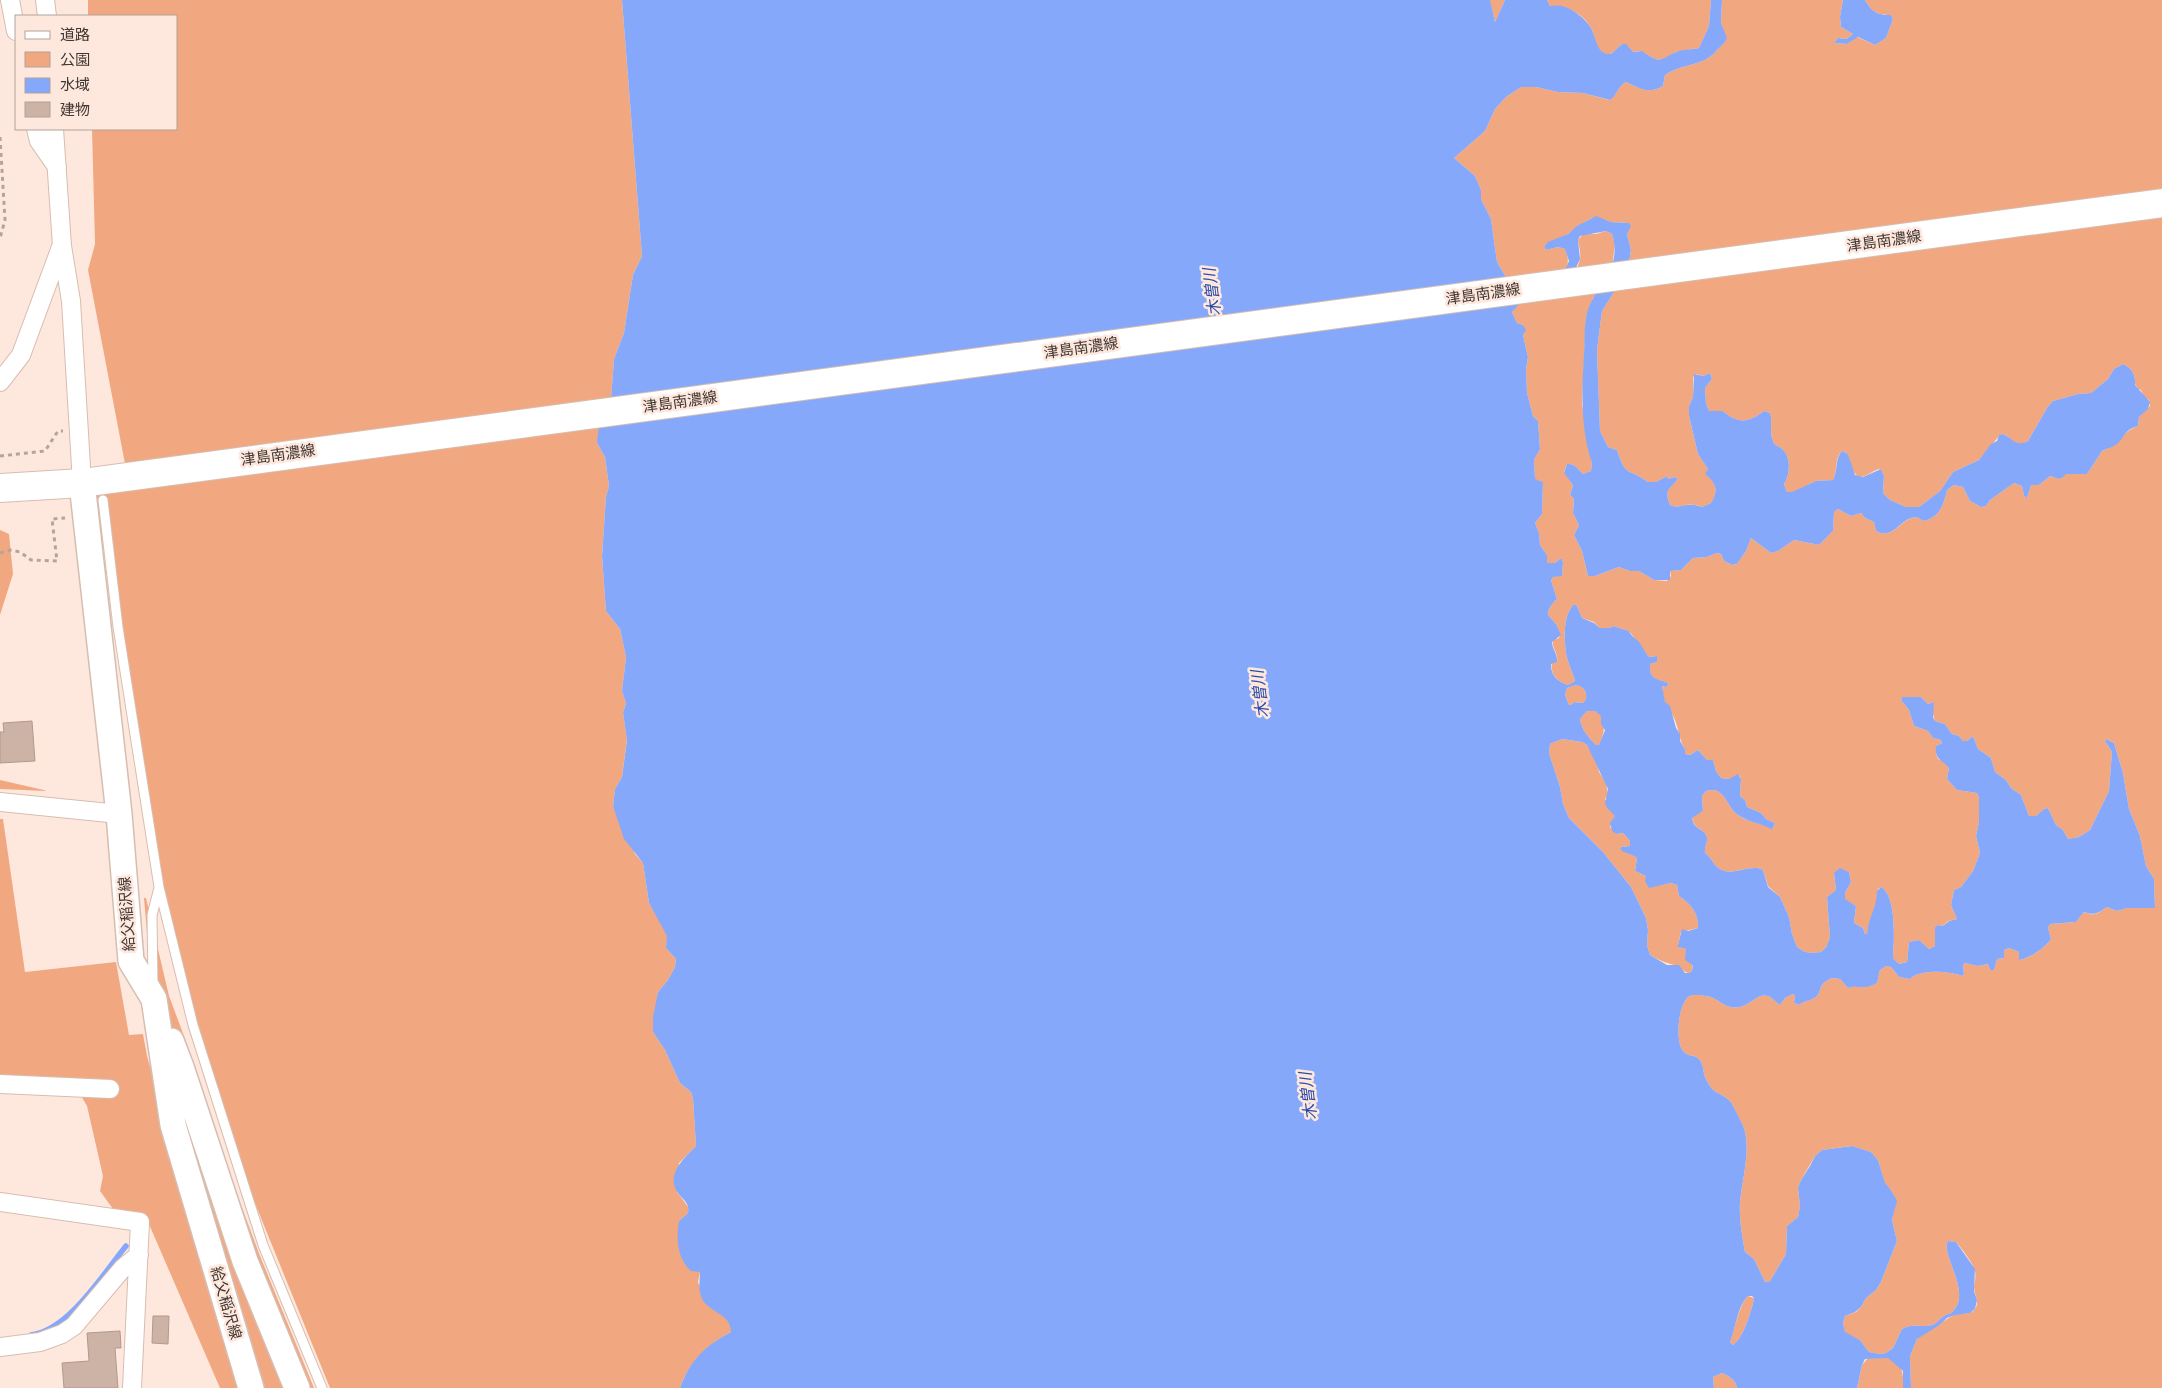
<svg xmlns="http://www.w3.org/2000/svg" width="2162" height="1388" font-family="'DejaVu Sans','Noto Sans JP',sans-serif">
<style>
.green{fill:#f1a881}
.water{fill:#85a8fb;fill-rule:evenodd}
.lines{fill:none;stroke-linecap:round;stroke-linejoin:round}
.stream{stroke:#85a8fb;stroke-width:5.5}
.building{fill:#cdb3a6;stroke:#b2998c}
.lane-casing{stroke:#d7bdb0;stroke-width:11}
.street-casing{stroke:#d7bdb0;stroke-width:20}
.secondary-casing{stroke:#d7bdb0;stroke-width:28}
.primary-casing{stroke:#d7bdb0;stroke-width:30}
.path{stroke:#b6a49c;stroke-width:3;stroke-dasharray:4 4;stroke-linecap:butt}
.lane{stroke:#fff;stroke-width:9}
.street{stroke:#fff;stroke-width:18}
.secondary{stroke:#fff;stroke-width:25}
.primary{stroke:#fff;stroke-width:28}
.labels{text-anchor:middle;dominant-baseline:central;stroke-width:5;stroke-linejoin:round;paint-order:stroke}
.street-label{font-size:15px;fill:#413631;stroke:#fee8de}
.water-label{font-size:16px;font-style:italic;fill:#2a4aa9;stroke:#fee8de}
</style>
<rect width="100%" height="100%" fill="#fee8de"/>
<path class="green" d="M 88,0 L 622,0 L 642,256 L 633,275 L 624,333 L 614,359 L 611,399 L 597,443 L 605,457 L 609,486 L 606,497 L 602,556 L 606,611 L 620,629 L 626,657 L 622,691 L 626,703 L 623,713 L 627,739 L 622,777 L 615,789 L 613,806 L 635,854 L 643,863 L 649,903 L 668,936 L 666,948 L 676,959 L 675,967 L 668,980 L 658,992 L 653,1032 L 665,1050 L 680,1083 L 691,1092 L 693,1099 L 696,1146 L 679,1163 L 677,1192 L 689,1208 L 688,1213 L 679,1221 L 700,1272 L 698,1282 L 708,1306 L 723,1315 L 731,1325 L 731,1332 C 708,1344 688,1363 680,1388 L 330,1388 L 250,1191 L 200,1045 L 159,898 L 115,630 L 94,476 L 126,469 L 88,270 L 95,244 L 92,129 L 176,129 L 176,16 L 88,16 Z
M 1490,0 L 1505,0 L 1495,22 L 1490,2 Z
M 1547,0 L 1711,0 L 1709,26 L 1699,48 L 1676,52 L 1664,60 L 1655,59 L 1640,51 L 1633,52 L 1622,44 L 1611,54 C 1607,54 1603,54 1600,51 C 1596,46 1595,38 1593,32 C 1586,14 1567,6 1550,6 Z
M 1722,0 L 1843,0 L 1840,17 L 1841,27 L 1853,34 L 1847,39 L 1838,38 L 1834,43 L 1847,44 L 1857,37 L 1875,45 L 1886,38 L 1893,19 L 1891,15 C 1877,15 1872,12 1865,0 L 2162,0 L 2162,1388 L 1911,1388 L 1910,1356 L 1917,1339 C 1919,1336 1953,1315 1956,1314 C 1962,1313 1971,1315 1975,1309 C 1980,1302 1974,1294 1974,1286 C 1975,1281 1976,1276 1975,1271 C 1975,1266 1960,1246 1956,1242 L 1948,1241 C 1940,1253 1971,1291 1954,1310 C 1951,1314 1948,1314 1944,1316 C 1940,1318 1936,1324 1932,1325 C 1922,1328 1913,1323 1902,1329 L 1893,1348 L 1886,1353 L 1880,1354 L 1869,1352 L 1860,1340 L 1845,1333 L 1843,1323 L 1845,1316 L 1856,1312 L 1861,1307 L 1866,1298 L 1876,1290 L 1881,1282 L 1897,1241 L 1892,1220 L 1896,1201 L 1891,1190 L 1885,1184 L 1878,1160 L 1871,1152 L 1851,1146 L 1822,1150 L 1815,1156 L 1801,1180 L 1798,1188 L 1800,1206 L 1798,1217 L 1787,1226 L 1786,1254 L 1770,1281 L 1765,1282 L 1754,1259 L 1745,1252 C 1742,1236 1739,1219 1740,1203 C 1742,1179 1751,1152 1744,1128 C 1743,1125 1732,1104 1730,1101 C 1721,1092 1713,1095 1706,1079 C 1702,1072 1705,1066 1699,1059 C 1694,1054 1687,1057 1683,1051 C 1675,1040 1678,1007 1688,997 C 1692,994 1701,995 1706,996 C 1714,996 1722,1005 1730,1007 C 1749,1011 1755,992 1768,996 C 1773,998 1776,1003 1780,1005 L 1785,998 L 1793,994 L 1795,996 L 1794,1003 L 1799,1005 C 1805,1000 1812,1001 1817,996 C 1823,988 1817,985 1832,978 L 1840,979 L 1848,988 C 1858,984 1864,990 1877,983 L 1880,970 L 1886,966 L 1891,967 L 1899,977 L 1910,979 C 1920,969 1949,971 1962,976 L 1964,974 L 1963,965 L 1965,963 L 1978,966 L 1988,964 L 1990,970 L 1994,970 L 1997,959 L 2004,958 L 2004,950 L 2009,948 L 2019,952 L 2020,960 C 2030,958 2045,948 2051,939 L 2048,928 L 2050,924 L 2076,922 L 2084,912 C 2095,917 2098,913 2107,907 L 2117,911 L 2127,908 L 2155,908 L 2154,879 L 2146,866 L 2140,836 L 2129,809 L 2123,773 L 2114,743 L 2106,739 L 2105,741 L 2112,752 L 2109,791 L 2090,830 L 2079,837 L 2068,839 L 2063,830 L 2056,825 L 2048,808 L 2044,809 L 2036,816 L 2029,816 L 2021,795 L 2011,788 L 2006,780 L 1995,772 L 1991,758 L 1978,749 L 1973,736 L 1967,741 L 1963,741 L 1959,736 L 1952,734 L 1945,724 L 1935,721 L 1932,711 L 1934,702 L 1928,704 L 1921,697 L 1902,697 L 1901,700 L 1909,710 L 1914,726 L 1928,731 L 1933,738 L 1941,740 L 1942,743 L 1936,746 L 1936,754 L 1938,759 L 1946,763 L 1949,768 L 1947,779 L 1957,790 L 1977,793 L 1979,798 L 1979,822 L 1976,836 L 1980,853 L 1973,871 L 1961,887 L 1954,890 L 1951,905 L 1957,919 L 1948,921 L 1943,926 L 1938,925 L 1935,927 L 1935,946 L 1929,949 L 1919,940 L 1909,942 L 1907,962 L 1899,964 L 1893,958 C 1894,942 1897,896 1881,887 L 1878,889 C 1877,894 1879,901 1877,906 C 1873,915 1868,923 1867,934 L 1865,934 L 1863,928 L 1854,923 L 1856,906 L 1844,899 L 1845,893 L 1851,882 L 1849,872 L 1840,869 L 1834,874 L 1836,890 L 1827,897 L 1830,938 L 1826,947 L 1821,952 L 1810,953 L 1803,951 L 1797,947 L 1792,934 L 1789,917 L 1780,897 L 1768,886 L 1763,870 C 1753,864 1736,874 1725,871 C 1714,869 1713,858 1705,853 C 1704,847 1708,842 1707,837 C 1704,828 1694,830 1692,817 L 1703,811 L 1702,796 L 1706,791 C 1725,785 1726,807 1738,815 C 1746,822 1761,823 1771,828 L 1773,828 L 1775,823 L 1766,819 L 1761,813 L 1747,807 L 1745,800 L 1740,796 L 1741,779 L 1739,775 L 1729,779 L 1721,778 L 1716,771 L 1713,760 L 1707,760 L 1698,750 L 1690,755 L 1685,754 L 1685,749 C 1679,740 1679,730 1675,720 C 1672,713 1668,708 1665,702 C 1663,698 1663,690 1662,686 L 1666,687 L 1669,684 C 1658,677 1649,683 1650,664 L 1657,662 L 1657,656 L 1649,657 C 1646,654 1630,632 1629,631 L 1613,626 L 1610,628 L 1600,628 L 1594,622 L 1582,618 L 1577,606 L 1574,604 C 1562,616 1564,643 1567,658 C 1569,666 1573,673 1575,681 L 1568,685 C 1557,681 1550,675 1552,662 L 1557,662 C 1559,653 1551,648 1553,640 L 1559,638 L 1560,635 L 1556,624 L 1548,615 C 1548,608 1552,604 1557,599 L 1551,580 L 1553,577 L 1562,575 L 1563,562 L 1561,558 L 1555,563 L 1547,563 L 1547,555 L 1540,545 L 1539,533 L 1535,523 L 1542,514 L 1543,482 L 1539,482 L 1535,478 L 1534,460 L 1540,449 L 1538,421 L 1533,416 L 1527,393 L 1526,369 L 1528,357 L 1523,335 L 1525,330 L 1523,325 L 1517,323 L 1512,312 C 1519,304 1526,296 1536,291 C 1556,282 1573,289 1580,259 C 1581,253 1579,246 1578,240 L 1583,234 L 1596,234 L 1606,231 L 1612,234 L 1615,244 L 1612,267 L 1604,287 L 1593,298 L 1586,317 L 1582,404 L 1592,463 L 1591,471 L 1583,474 C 1578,469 1575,463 1567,464 L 1564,472 L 1573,485 L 1570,495 L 1574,499 L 1573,513 L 1579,525 L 1574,535 L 1582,551 L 1588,576 L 1595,576 L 1619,567 L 1630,571 L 1639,571 L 1654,580 L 1667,581 L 1671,576 L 1670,571 L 1681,570 L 1693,558 L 1707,557 L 1717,553 L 1721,554 L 1724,561 L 1732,565 L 1737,564 L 1746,551 L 1751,538 L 1771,553 L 1778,551 L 1794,540 L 1819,545 L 1833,531 L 1834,512 L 1838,509 L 1851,516 L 1861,513 L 1865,518 L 1874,522 L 1876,531 C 1894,541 1901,517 1917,517 L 1923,521 C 1940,518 1944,504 1947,490 L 1954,485 L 1963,487 L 1970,501 L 1981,507 L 1986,506 L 1990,500 L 2014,483 L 2022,486 L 2024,496 L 2027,498 L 2031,485 L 2039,485 L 2050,476 C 2058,479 2061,480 2066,473 L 2087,474 L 2102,451 C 2121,444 2121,432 2138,426 L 2139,417 L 2150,406 L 2149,400 L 2144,397 L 2141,390 L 2138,389 L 2135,384 C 2136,375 2132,368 2123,364 L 2114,369 L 2108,379 L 2091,393 L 2078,394 L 2053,401 L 2047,408 L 2028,441 C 2013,448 2015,439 2003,434 L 2000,435 L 1979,460 L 1953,472 L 1940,491 L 1919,507 L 1906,507 L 1890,500 L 1883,493 L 1884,476 L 1881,469 C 1873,469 1867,478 1858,477 L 1852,470 L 1848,454 L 1842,451 C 1834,458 1838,470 1833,480 L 1816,481 L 1792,493 L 1787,492 L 1784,484 C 1790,475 1792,456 1781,448 C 1777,445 1774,446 1773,441 C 1769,432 1773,422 1770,413 L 1764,411 C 1748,423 1738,424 1723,411 L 1709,411 L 1706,403 L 1705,388 L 1712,379 L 1710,373 L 1703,376 L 1696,374 L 1693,377 L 1693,397 L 1689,406 L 1689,416 L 1698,454 L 1708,469 L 1706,474 C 1716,483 1719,491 1711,503 L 1702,507 C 1687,500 1682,510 1670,505 C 1664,488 1669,490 1678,479 L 1675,477 L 1668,479 L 1667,476 L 1656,482 L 1648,482 C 1627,467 1626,478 1617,450 L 1608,447 L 1600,431 L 1597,350 L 1602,311 L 1628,270 L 1631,250 L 1627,234 L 1630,226 L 1629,223 L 1611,222 L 1596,217 C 1585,220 1578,227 1569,233 C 1561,239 1551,240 1544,247 L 1546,250 L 1558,247 L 1565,249 C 1572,264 1566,275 1550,278 C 1545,280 1540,278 1535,280 C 1530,282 1526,286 1521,288 L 1507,279 L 1497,262 L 1491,219 L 1481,199 L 1481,190 L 1475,176 L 1454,158 L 1485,131 L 1495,109 L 1506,97 L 1521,87 L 1536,87 L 1558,92 L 1583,93 L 1609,100 C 1617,95 1618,86 1626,82 C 1639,88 1648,95 1663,86 L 1665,75 C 1682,63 1704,67 1717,50 C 1721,46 1725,43 1726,38 L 1721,23 Z
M 0,530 L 9,534 L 13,574 L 0,615 Z
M 1576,685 C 1584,687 1587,691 1586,699 L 1583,703 L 1574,702 L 1571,705 L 1569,705 L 1565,695 L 1567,688 Z
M 1587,711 C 1590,711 1596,710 1599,713 C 1608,720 1603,737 1599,745 L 1596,745 C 1589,738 1581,729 1580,719 Z
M 1562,739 L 1582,742 L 1587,745 L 1596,761 L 1599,772 L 1606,783 L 1608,794 L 1605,799 L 1615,816 L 1610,827 L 1616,834 L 1623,833 L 1630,841 L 1630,846 L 1621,847 L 1620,849 L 1633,855 L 1637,858 L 1635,871 L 1646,876 L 1656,886 L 1671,883 L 1677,885 L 1679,896 C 1691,904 1699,914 1698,928 L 1681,932 L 1678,945 L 1679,947 L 1686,949 L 1686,961 L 1692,962 L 1692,971 L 1689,973 C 1683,972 1680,966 1674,965 C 1666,963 1659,960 1650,955 L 1647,945 L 1648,930 L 1646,918 L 1631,887 L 1603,852 L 1569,818 L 1563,804 L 1560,787 L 1549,753 L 1550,744 Z
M 0,780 L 48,791 L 0,789 Z
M 0,819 L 3,819 L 25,972 L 116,962 L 129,1035 L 143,1034 L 147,1056 L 240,1388 L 220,1388 L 145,1215 L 113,1209 L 100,1191 L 103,1176 L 87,1106 L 80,1094 L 116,1096 L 116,1086 L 0,1080 Z
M 144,898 L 146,898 L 169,996 L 187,1044 L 222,1154 L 260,1256 L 314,1388 L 307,1388 L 252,1256 L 179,1042 L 161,1004 L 149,956 Z
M 165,1055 L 191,1139 L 289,1388 L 256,1388 Z
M 1748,1296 L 1754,1298 C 1752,1310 1743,1339 1733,1345 L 1730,1342 C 1735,1329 1739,1305 1748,1296 Z
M 1868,1358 C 1874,1359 1885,1357 1889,1358 C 1903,1361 1904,1377 1903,1388 L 1857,1388 L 1862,1365 Z
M 1722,1373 C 1729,1376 1736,1380 1737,1388 L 1714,1388 L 1713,1377 Z"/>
<path class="water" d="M 622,0 L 1490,0 L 1495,22 L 1505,0 L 1547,0 L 1550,6 C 1554,6 1558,5 1562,6 C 1572,8 1586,19 1591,28 C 1597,39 1596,55 1611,54 L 1622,44 L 1626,44 L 1633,52 L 1642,51 C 1663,66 1660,58 1679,51 C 1685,49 1692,50 1699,48 L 1709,26 L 1711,0 L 1722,0 L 1721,23 L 1727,38 C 1725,43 1721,46 1717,50 C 1704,67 1682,63 1665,75 L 1663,86 C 1648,95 1639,88 1626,82 C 1618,86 1617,95 1610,100 L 1583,93 L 1558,92 L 1536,87 L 1521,87 L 1506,97 L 1495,109 L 1485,131 L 1454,158 L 1475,176 L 1481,190 L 1481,199 L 1491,219 L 1497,262 L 1507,279 L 1564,272 L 1569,261 L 1565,249 L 1558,247 L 1546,250 L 1544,247 L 1548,242 L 1568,234 L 1577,226 L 1596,216 L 1611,222 L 1629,223 L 1631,226 L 1627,234 L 1631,250 L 1628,270 L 1602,311 L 1597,350 L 1600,431 L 1608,447 L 1617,450 C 1626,478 1627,467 1648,482 L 1656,482 L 1667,476 L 1668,479 L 1675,477 L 1678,479 C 1669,490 1664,489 1670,505 C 1681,510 1686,501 1702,507 L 1711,503 C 1719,490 1716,483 1705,474 L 1708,469 L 1698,454 L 1689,416 L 1689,406 L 1693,397 L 1694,374 L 1703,376 L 1710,373 L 1712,379 L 1705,388 L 1706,403 L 1709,411 L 1723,411 C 1738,424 1748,423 1764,411 L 1770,413 C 1773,422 1769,432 1773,441 C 1774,446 1777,445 1781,448 C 1792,456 1790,475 1784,484 L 1787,492 L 1792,492 L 1816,481 L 1833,480 C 1838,470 1835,458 1842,451 L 1848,454 L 1855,475 L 1863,477 L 1881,469 L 1884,476 L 1883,493 L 1890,500 L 1906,507 L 1919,507 L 1940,491 L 1953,472 L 1979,460 L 1991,444 L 1997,441 L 1999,435 L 2003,434 C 2014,439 2015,447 2028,441 L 2047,408 L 2053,401 L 2078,394 L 2091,393 L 2108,379 L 2114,369 L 2123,364 C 2132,368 2136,375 2135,385 L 2150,402 L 2148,409 L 2139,417 L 2138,426 C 2127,429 2126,433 2120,441 C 2115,447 2108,448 2102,451 L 2087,474 L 2066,474 C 2061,480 2058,479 2050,476 L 2039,485 L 2031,485 L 2027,498 L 2024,496 L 2022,486 L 2014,483 L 1990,500 L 1986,506 L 1981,507 L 1970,501 L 1963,487 L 1954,485 L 1947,490 C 1944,504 1940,518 1923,521 L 1917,517 C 1900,517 1894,541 1876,531 L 1874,522 L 1865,518 L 1861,513 L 1851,516 L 1838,509 L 1834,512 L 1833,531 L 1819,545 L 1794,540 L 1778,551 L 1771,553 L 1751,538 L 1746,551 L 1737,564 L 1732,565 L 1724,561 L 1721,554 L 1717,553 L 1707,557 L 1693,558 L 1681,570 L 1670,571 L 1670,580 L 1654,580 L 1639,571 L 1630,571 L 1619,567 L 1595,576 L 1588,576 L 1582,551 L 1574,535 L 1579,525 L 1573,513 L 1574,499 L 1570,495 L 1573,485 L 1564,473 L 1567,464 C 1575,463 1578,469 1583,474 L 1591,471 L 1592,463 C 1580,428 1582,389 1584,353 C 1585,342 1584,329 1586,318 C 1591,287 1624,271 1612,234 L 1606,231 L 1580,236 L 1578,240 L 1580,259 L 1574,272 L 1526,297 L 1512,312 L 1517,323 L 1523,325 L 1526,330 L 1523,335 L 1528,357 L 1526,369 L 1527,393 L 1533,416 L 1538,421 L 1540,449 L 1534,460 L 1535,478 L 1539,481 L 1543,482 L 1542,514 L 1535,523 L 1539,533 L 1540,545 L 1547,555 L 1547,563 L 1555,563 L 1561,558 L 1563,562 L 1562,576 L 1553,577 L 1551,580 L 1557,599 C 1552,604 1548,608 1548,615 L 1556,624 L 1561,635 L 1552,642 C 1552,649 1558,654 1557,662 L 1551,664 C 1551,676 1557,681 1568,685 L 1575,681 C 1573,673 1569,666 1567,658 C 1564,643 1562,616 1574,604 L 1577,606 L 1582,618 L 1594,623 L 1600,628 L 1610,628 L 1613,626 L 1629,631 C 1631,636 1634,637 1638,641 C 1643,646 1644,652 1649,657 L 1657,656 L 1657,662 L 1650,664 C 1649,683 1659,677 1669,684 L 1666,687 L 1662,686 L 1665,702 L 1670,706 L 1676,728 L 1680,734 L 1680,741 L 1685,749 L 1685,754 L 1690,755 L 1698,750 L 1707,760 L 1713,760 L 1716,771 L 1721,778 L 1729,779 L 1738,774 L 1741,779 L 1740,796 L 1745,800 L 1747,807 L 1761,813 L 1766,819 L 1775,823 L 1773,828 L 1771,829 C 1761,823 1747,822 1738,815 C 1726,807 1725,785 1706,791 L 1702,796 L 1703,811 L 1692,818 C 1694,830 1704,828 1707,837 C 1708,842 1704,847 1705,853 C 1713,858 1714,869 1725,871 C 1736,874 1753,864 1763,870 L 1768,887 L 1780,897 L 1789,917 L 1792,934 L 1797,947 L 1803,951 L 1810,953 L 1821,952 L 1826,947 L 1830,938 L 1827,897 L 1836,890 L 1834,873 L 1840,868 L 1849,872 L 1851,882 L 1845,893 L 1845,899 L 1856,906 L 1854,923 L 1863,928 L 1865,934 L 1867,934 C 1868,917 1877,909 1877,891 L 1881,887 C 1897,896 1894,942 1893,958 L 1899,964 L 1907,962 L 1909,942 L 1919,940 L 1929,949 L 1935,946 L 1935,927 L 1938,925 L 1943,926 L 1949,921 L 1957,919 L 1951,905 L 1954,890 L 1961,887 L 1973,871 L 1980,853 L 1976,836 L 1979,822 L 1979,798 L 1977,793 L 1957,790 L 1947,779 L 1949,768 C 1943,760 1934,760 1936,746 L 1942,743 L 1941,740 L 1933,738 L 1928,731 L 1914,726 L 1909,710 L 1901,700 L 1902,697 L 1921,697 L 1928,704 L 1934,702 L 1933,717 L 1935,721 L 1945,724 L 1952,734 L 1959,736 L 1963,741 L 1967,741 L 1973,736 L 1978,749 L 1991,758 L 1995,772 L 2006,780 L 2011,788 L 2021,795 L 2029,816 L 2036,816 L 2044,809 L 2048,808 L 2056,825 L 2063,830 L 2068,839 L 2079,837 L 2090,830 L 2109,791 L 2112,752 L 2105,741 L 2106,739 L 2114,743 L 2123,773 L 2129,809 L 2140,836 L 2146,866 L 2154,879 L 2155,908 L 2127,908 L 2117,911 L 2107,907 C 2098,913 2095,916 2084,912 L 2076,922 L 2050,924 L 2048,928 L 2051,939 C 2045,948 2030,958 2019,960 L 2019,952 L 2009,948 L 2004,950 L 2004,958 L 1997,959 L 1994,970 L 1990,970 L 1988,964 L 1978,966 L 1965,963 L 1963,965 L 1964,974 L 1962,976 C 1949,971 1920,969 1910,979 L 1899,977 L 1891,967 L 1886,966 L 1880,970 L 1877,983 C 1863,991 1858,984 1848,988 L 1840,979 L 1832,978 C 1817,985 1823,988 1817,996 C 1812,1001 1805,1000 1799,1005 L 1794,1003 L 1795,996 L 1793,994 L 1785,998 L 1780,1005 C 1776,1003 1773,998 1768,996 C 1755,992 1749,1011 1730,1007 C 1722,1005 1714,996 1706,996 C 1701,995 1692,994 1688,997 C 1678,1007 1675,1040 1683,1051 C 1687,1057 1694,1054 1699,1059 C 1705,1066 1702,1072 1706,1079 C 1713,1095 1721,1092 1730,1101 C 1732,1103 1743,1125 1744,1128 C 1751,1152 1742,1179 1740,1203 C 1739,1219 1742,1236 1745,1252 L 1754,1259 L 1765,1282 L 1770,1281 L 1786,1254 L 1787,1226 L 1798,1217 L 1800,1206 L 1798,1188 L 1801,1180 L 1810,1166 L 1815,1156 L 1822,1150 L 1852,1146 L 1871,1152 L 1878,1160 L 1885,1183 L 1891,1190 L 1897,1201 L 1892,1220 L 1897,1241 L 1881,1282 L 1876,1290 L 1866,1298 L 1861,1307 L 1855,1312 L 1845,1316 L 1843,1323 L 1845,1332 L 1860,1340 L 1869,1352 L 1880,1354 L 1886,1353 L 1893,1348 L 1902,1329 C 1913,1323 1922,1328 1932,1325 C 1936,1324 1940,1318 1944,1316 C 1948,1314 1951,1314 1954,1310 C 1971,1291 1940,1253 1948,1241 L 1956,1242 L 1975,1269 L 1974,1291 L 1977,1300 L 1975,1309 L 1970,1313 L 1955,1315 L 1947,1318 L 1938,1326 L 1917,1339 L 1910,1356 L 1911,1388 L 1903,1388 L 1903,1371 L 1888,1358 L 1865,1359 L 1862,1365 L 1857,1388 L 1737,1388 C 1736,1380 1729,1376 1722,1373 L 1713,1377 L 1714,1388 L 680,1388 C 689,1361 706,1345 731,1332 C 731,1312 706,1313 701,1296 C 698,1288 700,1280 700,1272 L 691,1271 C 677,1258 676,1239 679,1221 L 688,1213 C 690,1203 683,1200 678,1193 C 665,1175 684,1158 696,1146 L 693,1099 L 691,1092 L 680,1083 L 665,1050 L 653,1032 L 653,1017 L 658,992 L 668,980 L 675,967 L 676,959 L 666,948 L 667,936 L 649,903 L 643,863 L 624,839 L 613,806 L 615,789 L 622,777 L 627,740 L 623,713 L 626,703 L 622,691 L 626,657 L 620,629 L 606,611 L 602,556 L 606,497 L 609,486 L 605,457 L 597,443 L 599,424 L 611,399 L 614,359 L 624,333 L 633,275 L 642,256 ZM 1576,685 C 1584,687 1587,691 1586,699 L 1583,703 L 1574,702 L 1571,705 L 1569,705 L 1565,695 L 1567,688 ZM 1587,711 L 1595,711 L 1601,716 L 1601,724 L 1605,730 L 1599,745 L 1596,745 C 1589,738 1581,729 1580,719 ZM 1562,739 L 1582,742 L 1587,745 L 1608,789 L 1605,803 L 1607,808 L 1615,816 L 1610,823 L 1612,831 L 1616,834 L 1623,833 L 1630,841 L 1630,846 L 1621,847 L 1620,849 C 1624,854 1632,853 1637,858 L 1635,871 L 1646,876 L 1645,881 L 1649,888 L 1671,883 L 1677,885 L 1679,896 C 1691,904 1699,914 1698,928 L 1688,931 L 1682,929 L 1678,945 L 1678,947 L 1686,949 L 1685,960 C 1690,965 1694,961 1692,971 L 1689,973 L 1685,973 L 1679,965 L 1667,965 L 1650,955 L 1647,945 L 1648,930 L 1646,918 L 1631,887 L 1603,852 L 1569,818 L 1563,804 L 1560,787 L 1549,753 L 1550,744 ZM 1748,1296 L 1752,1296 L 1754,1298 C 1752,1310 1743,1339 1733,1345 L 1730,1342 C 1736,1328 1737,1307 1748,1296 Z
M 1843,0 L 1865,0 C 1872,12 1877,15 1891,15 L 1893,19 L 1886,38 L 1875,45 L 1858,37 L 1847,44 L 1834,43 L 1838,38 L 1847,39 L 1853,34 L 1841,27 L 1840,17 Z"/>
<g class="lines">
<path class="stream" d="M 31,1335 C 69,1330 103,1274 126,1246"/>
</g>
<path class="building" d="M 32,721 L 35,761 L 0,763 L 0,732 L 4,732 L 3,723 Z
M 153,1316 L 169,1316 L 168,1344 L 152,1343 Z
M 120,1331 L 121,1348 L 115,1348 L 118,1388 L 64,1388 L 62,1363 L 89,1361 L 87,1333 Z"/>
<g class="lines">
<g class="lane-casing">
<path id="lane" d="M 103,500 L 118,627 L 159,887 L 193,1025 L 263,1245 L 322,1388
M 153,984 L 152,915 L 159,888"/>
</g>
<g class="street-casing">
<path id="street" d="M 10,0 L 16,31
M 45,0 L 47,16
M 36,129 L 39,141 L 57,167
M 54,129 L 62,246 L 71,301 L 82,483
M 0,382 L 21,355 L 61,247
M 0,802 L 119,814
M 0,1084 L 110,1089
M 0,1202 L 140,1222 L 132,1388
M 0,1347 L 40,1342 L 62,1334 L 74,1326 L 123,1268 L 139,1255"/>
</g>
<g class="secondary-casing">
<path id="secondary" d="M 82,483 L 119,814 L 131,961 L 154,999 L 173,1125 L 251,1388
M 171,1041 L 181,1067 L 245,1261 L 297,1388"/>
</g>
<g class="primary-casing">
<path id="primary" d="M 0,488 L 82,483 L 2162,203"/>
</g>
<path class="path" d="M 0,137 L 5,220 L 0,238
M 0,456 L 45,451 L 58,431 L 63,431
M 0,553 L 10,550 L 20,552 L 31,560 L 57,561 L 52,519 L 65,518"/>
<use href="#lane" class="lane"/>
<use href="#street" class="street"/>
<use href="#secondary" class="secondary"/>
<use href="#primary" class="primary"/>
</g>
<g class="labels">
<g class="street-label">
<text transform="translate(1884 241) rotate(-8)">津島南濃線</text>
<text transform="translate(1483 294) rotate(-8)">津島南濃線</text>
<text transform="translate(1081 348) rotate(-8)">津島南濃線</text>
<text transform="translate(680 402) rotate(-8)">津島南濃線</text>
<text transform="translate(278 455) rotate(-8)">津島南濃線</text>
<text transform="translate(127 914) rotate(-94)">給父稲沢線</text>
<text transform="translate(226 1303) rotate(74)">給父稲沢線</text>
</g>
<g class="water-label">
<text transform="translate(1212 292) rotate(-97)">木曽川</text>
<text transform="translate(1260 694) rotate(-97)">木曽川</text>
<text transform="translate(1308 1096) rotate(-97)">木曽川</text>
</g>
</g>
<rect x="15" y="15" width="162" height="115" fill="#fee8de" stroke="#b2a199"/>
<rect x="25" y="31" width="25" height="8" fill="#ffffff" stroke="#b2a199"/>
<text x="60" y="40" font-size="15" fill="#413631">道路</text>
<rect x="25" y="52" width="25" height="15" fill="#f1a881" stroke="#b2a199"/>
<text x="60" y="65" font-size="15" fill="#413631">公園</text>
<rect x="25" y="78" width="25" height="15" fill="#85a8fb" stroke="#b2a199"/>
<text x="60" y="90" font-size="15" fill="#413631">水域</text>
<rect x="25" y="102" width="25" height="15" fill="#cdb3a6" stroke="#b2a199"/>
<text x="60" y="115" font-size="15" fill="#413631">建物</text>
</svg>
